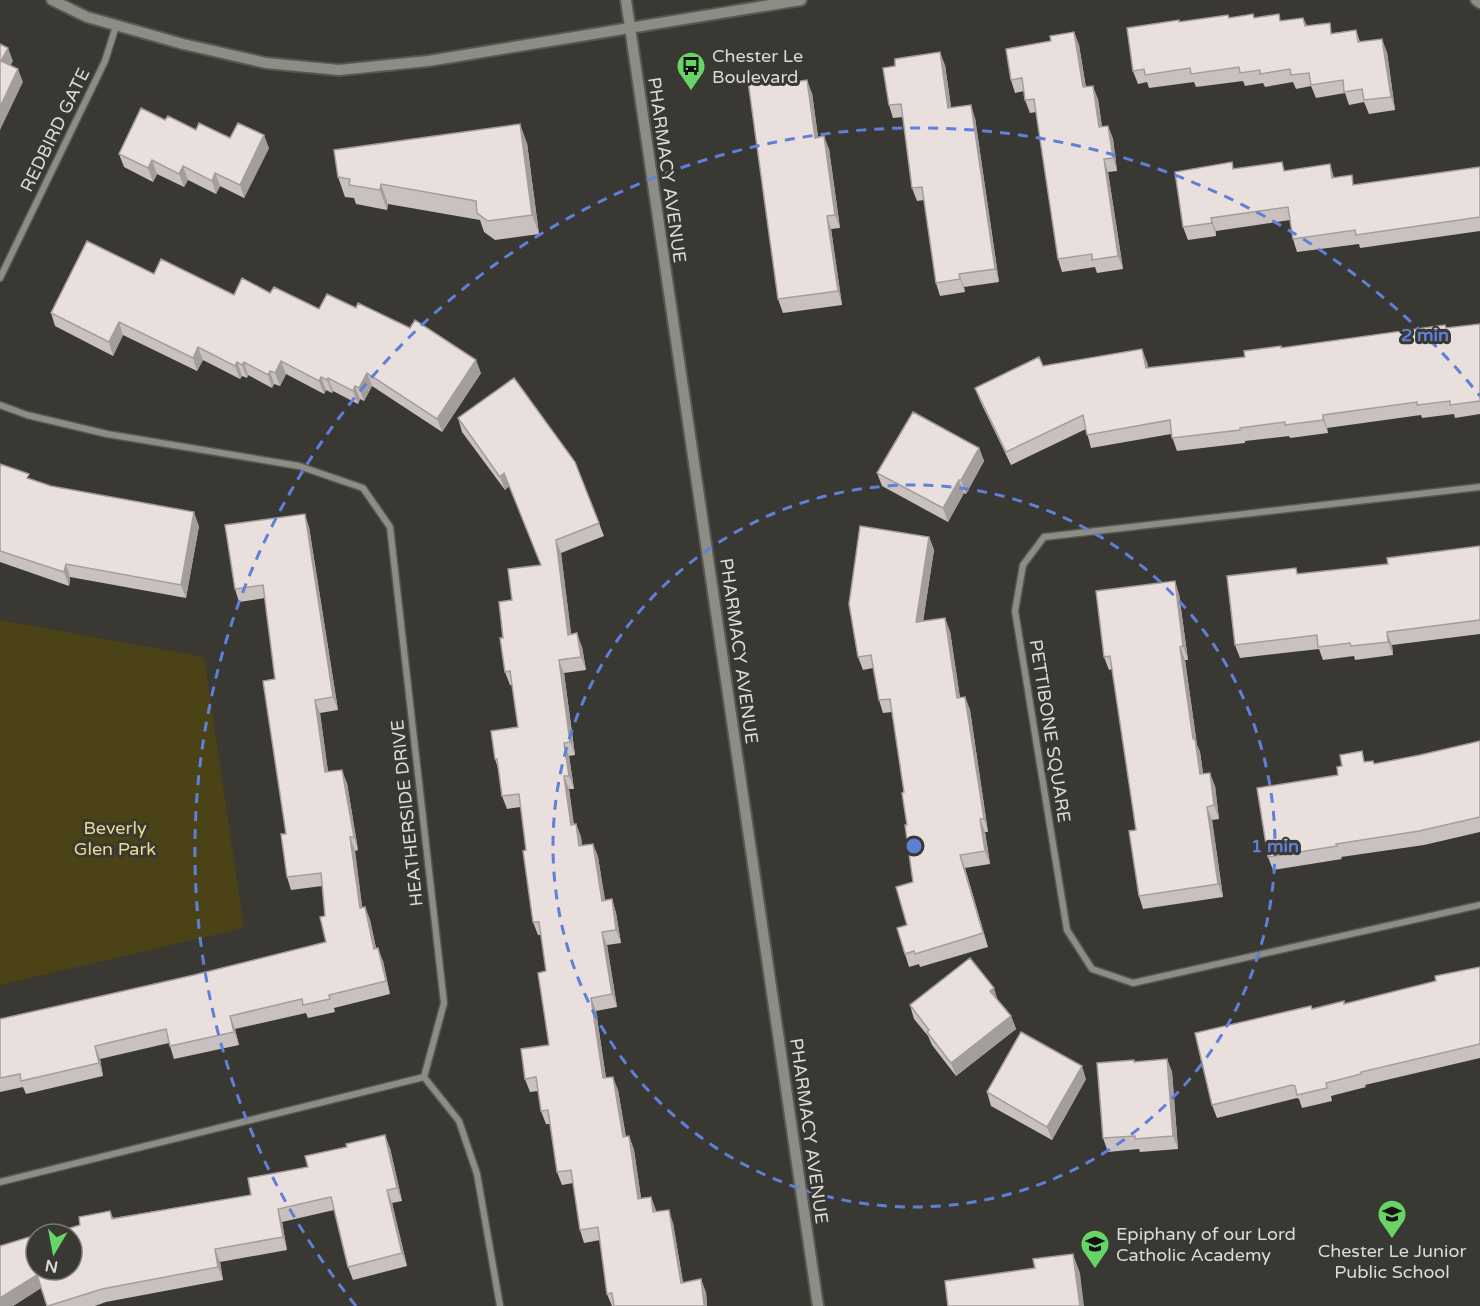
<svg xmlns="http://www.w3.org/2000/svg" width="1480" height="1306" font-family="'Varela Round',sans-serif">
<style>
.green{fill:#4b4315}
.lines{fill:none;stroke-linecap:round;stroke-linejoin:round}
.minor-casing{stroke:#585753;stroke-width:9}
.tertiary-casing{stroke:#585753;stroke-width:14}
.minor{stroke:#8d8c85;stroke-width:6}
.tertiary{stroke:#8d8c85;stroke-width:10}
.wall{fill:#c8c1bf}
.shaded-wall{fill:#a39d9b}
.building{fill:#e9e0de;stroke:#a39d9b;stroke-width:1.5}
.ring{fill:none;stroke:#607fd8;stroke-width:3;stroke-dasharray:10 8}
.labels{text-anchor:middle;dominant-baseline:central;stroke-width:6;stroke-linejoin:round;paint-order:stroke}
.poi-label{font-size:18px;fill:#dbdad7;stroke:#393832;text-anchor:start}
.street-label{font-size:18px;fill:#dbdad7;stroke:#393832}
.park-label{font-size:18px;fill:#e9db90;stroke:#393832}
.centre{fill:#607fd8;stroke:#393832;stroke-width:3}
.ring-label{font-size:18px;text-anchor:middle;font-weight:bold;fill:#607fd8;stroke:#393832;stroke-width:6;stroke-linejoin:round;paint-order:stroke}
</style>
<rect width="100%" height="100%" fill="#393832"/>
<path class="green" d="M 0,620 L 204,657 L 244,928 L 0,985 Z"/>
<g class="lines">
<g class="minor-casing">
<path id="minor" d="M 0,278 L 105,61 L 116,26
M 0,405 L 27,415 L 107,434 L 299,466 L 363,488 L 390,527 L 444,1003 L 424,1077 L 0,1182
M 1480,487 L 1044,537 L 1023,565 L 1015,611 L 1067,930 L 1092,969 L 1133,983 L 1480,905
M 424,1077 L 459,1121 L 477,1174 L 500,1306"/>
</g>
<g class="tertiary-casing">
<path id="tertiary" d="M 52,0 L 87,17 L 183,44 L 266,63 L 339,70 L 428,61 L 801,0
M 626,0 L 818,1306
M 1476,0 L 1480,3"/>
</g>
<use href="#minor" class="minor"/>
<use href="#tertiary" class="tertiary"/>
</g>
<path class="wall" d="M 1253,14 L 1254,18 L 1281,21 L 1303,18 L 1307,26 L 1333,33 L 1356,30 L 1360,42 L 1387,52 L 1395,110 L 1369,114 L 1364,102 L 1349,105 L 1345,93 L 1316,98 L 1311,86 L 1296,89 L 1293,82 L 1265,87 L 1263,83 L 1245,86 L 1243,81 L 1196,87 L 1194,82 L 1149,88 L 1147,82 L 1138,84 L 1133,71 L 1180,22 L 1228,15 L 1229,18 Z
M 1074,32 L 1079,45 L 1086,87 L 1098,99 L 1102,127 L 1108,126 L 1113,139 L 1117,171 L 1108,172 L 1123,269 L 1097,273 L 1095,267 L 1062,272 L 1058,259 L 1036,112 L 1030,113 L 1025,100 L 1024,91 L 1015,93 L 1011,80 L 1051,41 Z
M 945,65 L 951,107 L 975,118 L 999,282 L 964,287 L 965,292 L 940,296 L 936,283 L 924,200 L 917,201 L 912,188 L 903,117 L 893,118 L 889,105 Z
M 796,81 L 812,93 L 818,137 L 829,149 L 840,228 L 831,229 L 842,305 L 783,313 L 778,299 Z
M 165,120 L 196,130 L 269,148 L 244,198 L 220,186 L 216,194 L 188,180 L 184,187 L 157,174 L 153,182 L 124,167 L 119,154 Z
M 527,143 L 539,234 L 495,240 L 484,232 L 480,220 L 388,204 L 387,210 L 356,204 L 354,198 L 345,197 L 338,177 Z
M 1480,167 L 1480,231 L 1360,248 L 1359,244 L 1297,252 L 1293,239 L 1290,220 L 1216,231 L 1216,236 L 1188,240 L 1183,227 L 1234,168 L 1285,171 L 1334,178 L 1356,185 Z
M 154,274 L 234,295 L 270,293 L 319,309 L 481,373 L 442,432 L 372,386 L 364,401 L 360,399 L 358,404 L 333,391 L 332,393 L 326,390 L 324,394 L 286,374 L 280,386 L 274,384 L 272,388 L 248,375 L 247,378 L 242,376 L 240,379 L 203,360 L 197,371 L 123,335 L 113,356 L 55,326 L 51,313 Z
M 1480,324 L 1480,414 L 1455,418 L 1454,414 L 1422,418 L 1421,415 L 1327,428 L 1328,433 L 1290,438 L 1289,436 L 1245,441 L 1245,443 L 1177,451 L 1171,434 L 1091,448 L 1086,429 L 1011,465 L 980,401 L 975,388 L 1043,366 L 1147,362 L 1148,368 L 1245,357 L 1282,348 Z
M 458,418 L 599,523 L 604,536 L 561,553 L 571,634 L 582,647 L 586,670 L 564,673 L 575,755 L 569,756 L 574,789 L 569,789 L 574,825 L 576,824 L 581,837 L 582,845 L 593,844 L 598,857 L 605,900 L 612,899 L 616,913 L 621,943 L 607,945 L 617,1007 L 596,1011 L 606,1078 L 618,1090 L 626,1137 L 629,1136 L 634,1150 L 641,1198 L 651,1197 L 656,1212 L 673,1223 L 683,1282 L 706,1292 L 707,1306 L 612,1306 L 607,1294 L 600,1240 L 584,1243 L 580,1230 L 573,1183 L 562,1185 L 557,1172 L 550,1124 L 546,1124 L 541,1111 L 538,1091 L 530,1092 L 525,1079 L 549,1045 L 546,971 L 541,935 L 538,935 L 533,922 L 526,850 L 521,807 L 507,809 L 502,796 L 499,771 L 495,759 L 518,727 L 512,685 L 510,685 L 505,672 L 503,638 L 512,600 L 541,565 L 509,486 L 505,490 L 462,432 Z
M 979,448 L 984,461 L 966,494 L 964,493 L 948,522 L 882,486 L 877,473 Z
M 0,464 L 30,479 L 51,486 L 199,526 L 186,598 L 70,577 L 69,586 L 0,562 Z
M 309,527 L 338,710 L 320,713 L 328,772 L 347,783 L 358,850 L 355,851 L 362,907 L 365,907 L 370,920 L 376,948 L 383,961 L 390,994 L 334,1008 L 335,1012 L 308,1018 L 306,1013 L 235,1029 L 239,1045 L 174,1059 L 169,1043 L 100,1059 L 103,1076 L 26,1094 L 23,1087 L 0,1092 L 0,1019 L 194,975 L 326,942 L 325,916 L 322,886 L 291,890 L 287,877 L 286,834 L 275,679 L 265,598 L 239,602 L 235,589 Z
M 929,537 L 934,550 L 923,621 L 950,631 L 960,698 L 965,697 L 970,710 L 988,832 L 985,832 L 990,864 L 965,868 L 988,947 L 920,967 L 919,964 L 909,967 L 905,954 L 907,925 L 913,882 L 904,792 L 892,712 L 883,713 L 879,700 L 873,668 L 863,670 L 858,657 Z
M 1480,546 L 1480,634 L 1392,645 L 1393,655 L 1355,660 L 1354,656 L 1323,660 L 1319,649 L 1240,658 L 1235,645 L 1296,568 L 1298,574 L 1388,564 Z
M 1179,594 L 1188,660 L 1185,660 L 1197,745 L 1200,752 L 1203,773 L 1215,786 L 1219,819 L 1212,820 L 1223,897 L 1143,909 L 1139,896 L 1136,830 L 1112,669 L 1109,670 L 1104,657 Z
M 1480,741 L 1480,832 L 1424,845 L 1341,857 L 1342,859 L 1273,870 L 1268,857 L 1338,775 L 1367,762 L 1374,764 L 1420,755 Z
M 1480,967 L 1480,1058 L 1365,1085 L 1366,1087 L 1331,1096 L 1332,1101 L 1302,1108 L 1299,1099 L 1297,1098 L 1217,1118 L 1212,1105 L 1312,1009 L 1345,1004 L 1436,981 Z
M 910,1005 L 1011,1016 L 1016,1029 L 956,1076 L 932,1045 L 928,1036 L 914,1019 Z
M 1167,1059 L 1172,1072 L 1178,1149 L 1140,1152 L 1139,1149 L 1108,1152 L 1103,1138 L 1135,1062 Z
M 1086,1079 L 1052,1140 L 991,1106 L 987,1092 Z
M 390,1148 L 402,1201 L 392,1203 L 407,1266 L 353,1280 L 348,1267 L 334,1210 L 282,1222 L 287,1250 L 220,1262 L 223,1280 L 106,1302 L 95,1306 L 47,1306 L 41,1288 L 13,1306 L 0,1306 L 80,1225 L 110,1211 L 113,1218 L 251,1195 L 308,1167 Z"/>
<path class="shaded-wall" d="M 1074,32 L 1079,45 L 1088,101 L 1083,87 Z
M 1382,39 L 1387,52 L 1395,110 L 1391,97 Z
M 8,48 L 13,61 L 6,74 L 1,61 Z
M 940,52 L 945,65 L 953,121 L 948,108 Z
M 18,69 L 23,82 L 0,130 L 0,107 Z
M 807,80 L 812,93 L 820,151 L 815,138 Z
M 1093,86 L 1098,99 L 1104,140 L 1099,127 Z
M 971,105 L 975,118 L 999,282 L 995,269 Z
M 520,124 L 527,143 L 539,234 L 532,215 Z
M 1108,126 L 1113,139 L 1117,171 L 1113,158 Z
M 264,135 L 269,148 L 244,198 L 240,185 Z
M 824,136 L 829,149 L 840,228 L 835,215 Z
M 1104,159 L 1108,172 L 1123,269 L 1118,256 Z
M 152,160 L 157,174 L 153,182 L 148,168 Z
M 1330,164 L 1334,177 L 1336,192 L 1332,178 Z
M 183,166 L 188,180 L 184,187 L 179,174 Z
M 215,173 L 220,186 L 216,194 L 212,181 Z
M 381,184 L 388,204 L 387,210 L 380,190 Z
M 827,216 L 831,229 L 842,305 L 838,291 Z
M 1211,218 L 1216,231 L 1216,236 L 1212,223 Z
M 959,274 L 964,287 L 965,292 L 960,279 Z
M 119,322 L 123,335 L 113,356 L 109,342 Z
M 198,347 L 203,360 L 197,371 L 193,358 Z
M 1142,349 L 1147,362 L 1151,382 L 1146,368 Z
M 476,360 L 481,373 L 442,432 L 437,419 Z
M 281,361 L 286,374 L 280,386 L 275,373 Z
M 237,362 L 242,376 L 240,379 L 235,366 Z
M 244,362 L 248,375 L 247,378 L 242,365 Z
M 270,371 L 274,384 L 272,388 L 268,375 Z
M 367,373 L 372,386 L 364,401 L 359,388 Z
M 321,377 L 326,390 L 324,394 L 319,381 Z
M 328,378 L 333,391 L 332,393 L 327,380 Z
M 355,386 L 360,399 L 358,404 L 353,391 Z
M 1323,415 L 1327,428 L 1328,433 L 1323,420 Z
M 979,448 L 984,461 L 966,494 L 961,480 Z
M 504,473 L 509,486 L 505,490 L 500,477 Z
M 959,480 L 964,493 L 948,522 L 943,508 Z
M 194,512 L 199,526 L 186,598 L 181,585 Z
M 305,514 L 309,527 L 338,710 L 333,697 Z
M 929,537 L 934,550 L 921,635 L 916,622 Z
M 556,540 L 561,553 L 573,648 L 568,635 Z
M 66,564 L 70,577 L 69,586 L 64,572 Z
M 1175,581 L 1179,594 L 1188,660 L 1183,646 Z
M 945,618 L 950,631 L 962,711 L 957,698 Z
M 1387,632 L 1392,645 L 1393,655 L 1388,642 Z
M 577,633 L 582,647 L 586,670 L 581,657 Z
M 1180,647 L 1185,660 L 1197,745 L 1200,752 L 1205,787 L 1200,774 L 1193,739 Z
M 559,660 L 564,673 L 575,755 L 570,742 Z
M 965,697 L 970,710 L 988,832 L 984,819 Z
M 315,700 L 320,713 L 330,786 L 325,772 Z
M 564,743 L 569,756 L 574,789 L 569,776 Z
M 342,770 L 347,783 L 358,850 L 354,837 Z
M 1210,773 L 1215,786 L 1219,819 L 1214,805 Z
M 564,776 L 569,789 L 575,838 L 571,825 Z
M 1207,807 L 1212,820 L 1223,897 L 1218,884 Z
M 980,819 L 985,832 L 990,864 L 985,851 Z
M 576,824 L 581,837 L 584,859 L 579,846 Z
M 350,837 L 355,851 L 364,921 L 360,908 Z
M 593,844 L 598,857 L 607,914 L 602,901 Z
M 960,855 L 965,868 L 988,947 L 983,933 Z
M 612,899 L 616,913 L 621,943 L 616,930 Z
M 365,907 L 370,920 L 379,962 L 374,949 Z
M 602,932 L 607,945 L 617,1007 L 612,994 Z
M 378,948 L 383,961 L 390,994 L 386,981 Z
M 994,988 L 998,1001 L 990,991 Z
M 591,998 L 596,1011 L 608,1091 L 603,1078 Z
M 230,1016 L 235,1029 L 239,1045 L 234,1032 Z
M 1011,1016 L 1016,1029 L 956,1076 L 951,1063 Z
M 95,1046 L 100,1059 L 103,1076 L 99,1063 Z
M 1167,1059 L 1172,1072 L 1178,1149 L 1173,1136 Z
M 1082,1066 L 1086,1079 L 1052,1140 L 1047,1127 Z
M 613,1077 L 618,1090 L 628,1150 L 623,1137 Z
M 385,1135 L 390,1148 L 402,1201 L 397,1188 Z
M 629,1136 L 634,1150 L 643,1212 L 638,1199 Z
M 387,1190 L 392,1203 L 407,1266 L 402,1253 Z
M 651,1197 L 656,1210 L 658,1226 L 653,1212 Z
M 278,1209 L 282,1222 L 287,1250 L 283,1237 Z
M 669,1210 L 673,1223 L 685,1296 L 681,1283 Z
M 215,1249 L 220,1262 L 223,1280 L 218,1267 Z
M 1073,1254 L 1080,1273 L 1084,1306 L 1080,1306 Z
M 37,1275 L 41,1288 L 13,1306 L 0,1306 L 0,1298 Z
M 701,1279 L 706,1292 L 707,1306 L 704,1306 Z"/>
<path class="building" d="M 1253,14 L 1254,18 L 1279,14 L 1280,21 L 1303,18 L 1305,26 L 1330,23 L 1331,34 L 1356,30 L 1358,42 L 1382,39 L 1391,97 L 1364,100 L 1362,89 L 1344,92 L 1343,80 L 1311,85 L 1309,73 L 1291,75 L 1290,69 L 1260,74 L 1260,70 L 1240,73 L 1239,67 L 1191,74 L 1190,68 L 1145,75 L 1144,69 L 1133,71 L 1127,28 L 1179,20 L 1179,22 L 1228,15 L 1229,18 Z
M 1074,32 L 1083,87 L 1093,86 L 1099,127 L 1108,126 L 1113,158 L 1104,159 L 1118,256 L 1092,260 L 1092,254 L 1058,259 L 1034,99 L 1025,100 L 1022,78 L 1011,80 L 1006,49 L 1051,41 L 1050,36 Z
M 0,44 L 8,48 L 1,61 L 18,69 L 0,107 Z
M 940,52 L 948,108 L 971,105 L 995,269 L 959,274 L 960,279 L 936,283 L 922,187 L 912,188 L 901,104 L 889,105 L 883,68 L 895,66 L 895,59 Z
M 794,74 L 795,82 L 807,80 L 815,138 L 824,136 L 835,215 L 827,216 L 838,291 L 778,299 L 748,81 Z
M 141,108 L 165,120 L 168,116 L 196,130 L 199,123 L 230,138 L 238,123 L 264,135 L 240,185 L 215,173 L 212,181 L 183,166 L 179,174 L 152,160 L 148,168 L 119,154 Z
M 520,124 L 532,215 L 488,221 L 477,213 L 476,201 L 381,184 L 380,190 L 349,185 L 350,179 L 338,177 L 334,150 Z
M 1232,162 L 1233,169 L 1282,162 L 1284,171 L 1330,164 L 1332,178 L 1352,175 L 1353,185 L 1480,167 L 1480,217 L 1356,235 L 1355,230 L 1293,239 L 1288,207 L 1211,218 L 1212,223 L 1183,227 L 1175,172 Z
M 87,241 L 154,274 L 161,259 L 234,295 L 242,278 L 270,293 L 274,287 L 319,309 L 327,294 L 356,308 L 358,303 L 410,328 L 415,320 L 476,360 L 437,419 L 367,373 L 359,388 L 355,386 L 353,391 L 328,378 L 327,380 L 321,377 L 319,381 L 281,361 L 275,373 L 270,371 L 268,375 L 244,362 L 242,365 L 237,362 L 235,366 L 198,347 L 193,358 L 119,322 L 109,342 L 51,313 Z
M 1480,324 L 1480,401 L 1450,405 L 1450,401 L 1417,405 L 1417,402 L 1323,415 L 1323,420 L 1285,425 L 1285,422 L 1240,428 L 1240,430 L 1172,438 L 1170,420 L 1087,435 L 1083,415 L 1006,452 L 975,388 L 1039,357 L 1043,366 L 1142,349 L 1146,368 L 1245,357 L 1244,351 L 1281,346 L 1281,348 L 1445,325 L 1446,328 Z
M 514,378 L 575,462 L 599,523 L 556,540 L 568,635 L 577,633 L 581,657 L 559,660 L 570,742 L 564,743 L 569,776 L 564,776 L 571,825 L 576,824 L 579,846 L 593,844 L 602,901 L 612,899 L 616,930 L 602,932 L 612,994 L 591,998 L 603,1078 L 613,1077 L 623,1137 L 629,1136 L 638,1199 L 651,1197 L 653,1212 L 669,1210 L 681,1283 L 701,1279 L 704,1305 L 704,1306 L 614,1306 L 612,1293 L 607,1294 L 598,1227 L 580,1230 L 571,1170 L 557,1172 L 548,1110 L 541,1111 L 536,1077 L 525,1079 L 521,1049 L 549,1045 L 538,973 L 546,971 L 539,922 L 533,922 L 523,851 L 526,850 L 519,794 L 502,796 L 497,759 L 495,759 L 491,731 L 518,727 L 510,671 L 505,672 L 500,638 L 503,638 L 499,602 L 512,600 L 508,569 L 541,565 L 504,473 L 500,477 L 458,418 Z
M 913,412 L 979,448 L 961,480 L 959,480 L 943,508 L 877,473 Z
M 0,464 L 29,474 L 27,478 L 51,486 L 194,512 L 181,585 L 66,564 L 64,572 L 0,551 Z
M 305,514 L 333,697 L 315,700 L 325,772 L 342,770 L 354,837 L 350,837 L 360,908 L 365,907 L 374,949 L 378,948 L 386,981 L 329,995 L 330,999 L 303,1005 L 302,999 L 230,1016 L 234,1032 L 170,1046 L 166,1029 L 95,1046 L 99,1063 L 21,1081 L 20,1074 L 0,1078 L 0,1019 L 194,975 L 326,942 L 320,917 L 325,916 L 321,873 L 287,877 L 281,834 L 286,834 L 263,681 L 275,679 L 263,585 L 235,589 L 225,525 Z
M 860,526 L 929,537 L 916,622 L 945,618 L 957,698 L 965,697 L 984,819 L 980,819 L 985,851 L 960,855 L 983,933 L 915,954 L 914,951 L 905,954 L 897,928 L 907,925 L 896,887 L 913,882 L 905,825 L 907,825 L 902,793 L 904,792 L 890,699 L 879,700 L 871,655 L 858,657 L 849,604 Z
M 1480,546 L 1480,620 L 1387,632 L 1388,642 L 1351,646 L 1350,643 L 1318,647 L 1317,635 L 1235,645 L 1227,576 L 1296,568 L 1297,574 L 1388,564 L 1387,558 Z
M 1175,581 L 1183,646 L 1180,647 L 1193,739 L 1195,739 L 1200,774 L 1210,773 L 1214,805 L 1207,807 L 1218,884 L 1139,896 L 1129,831 L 1136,830 L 1110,656 L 1104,657 L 1096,591 Z
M 1480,741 L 1480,817 L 1419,831 L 1336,844 L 1337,846 L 1268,857 L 1257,788 L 1338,775 L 1337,767 L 1342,766 L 1340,755 L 1362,751 L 1364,762 L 1373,761 L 1374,764 L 1420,755 Z
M 970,958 L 994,988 L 990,991 L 1011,1016 L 951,1063 L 927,1032 L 929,1030 L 910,1005 Z
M 1480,967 L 1480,1044 L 1361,1072 L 1361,1074 L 1326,1083 L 1327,1088 L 1297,1095 L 1295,1086 L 1292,1085 L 1212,1105 L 1195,1033 L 1311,1006 L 1312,1009 L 1344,1001 L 1344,1004 L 1436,981 L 1435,976 Z
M 1021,1032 L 1082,1066 L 1047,1127 L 987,1092 Z
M 1167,1059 L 1173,1136 L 1135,1139 L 1135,1136 L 1103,1138 L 1097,1063 L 1134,1060 L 1134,1062 Z
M 385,1135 L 397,1188 L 387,1190 L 402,1253 L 348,1267 L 331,1197 L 278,1209 L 283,1237 L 215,1249 L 218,1267 L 102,1289 L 48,1306 L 47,1306 L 37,1275 L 0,1298 L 0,1246 L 36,1235 L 36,1270 L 72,1270 L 72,1234 L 51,1234 L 80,1225 L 79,1217 L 110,1211 L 112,1219 L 251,1195 L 248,1178 L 308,1167 L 305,1156 L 347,1147 L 346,1144 Z
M 1073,1254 L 1080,1306 L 948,1306 L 945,1281 L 1035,1268 L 1033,1259 Z"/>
<g class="ring">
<circle cx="914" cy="846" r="361"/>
<path d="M356 1306A723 723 0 1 1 1480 396"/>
</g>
<defs>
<g id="bus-pin" transform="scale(1.5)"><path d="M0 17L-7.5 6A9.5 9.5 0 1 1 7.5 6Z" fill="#67d466" stroke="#393832"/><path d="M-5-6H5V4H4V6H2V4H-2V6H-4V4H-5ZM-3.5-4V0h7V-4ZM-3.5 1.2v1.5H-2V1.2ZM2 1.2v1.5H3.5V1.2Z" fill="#111"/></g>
<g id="school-pin" transform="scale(1.5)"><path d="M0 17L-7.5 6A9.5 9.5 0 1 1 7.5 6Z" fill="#67d466" stroke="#393832"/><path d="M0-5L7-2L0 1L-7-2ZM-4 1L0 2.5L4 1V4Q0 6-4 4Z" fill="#111"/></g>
</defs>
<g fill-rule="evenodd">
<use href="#bus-pin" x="691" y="66"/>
<use href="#school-pin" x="1392" y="1214"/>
<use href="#school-pin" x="1095" y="1244"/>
</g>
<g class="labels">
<g class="poi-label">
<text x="712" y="56">Chester Le<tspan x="712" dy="21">Boulevard</tspan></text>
<text x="1116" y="1234">Epiphany of our Lord<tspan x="1116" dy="21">Catholic Academy</tspan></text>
<text x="1392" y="1251" text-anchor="middle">Chester Le Junior<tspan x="1392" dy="21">Public School</tspan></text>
</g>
<g class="street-label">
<text transform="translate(55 130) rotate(-64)">REDBIRD GATE</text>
<text transform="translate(667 170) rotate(82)">PHARMACY AVENUE</text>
<text transform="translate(739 651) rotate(82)">PHARMACY AVENUE</text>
<text transform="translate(1050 731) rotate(81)">PETTIBONE SQUARE</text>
<text transform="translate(407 813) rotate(-96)">HEATHERSIDE DRIVE</text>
<text transform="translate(809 1131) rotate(82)">PHARMACY AVENUE</text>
</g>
<g class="park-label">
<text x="115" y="828">Beverly<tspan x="115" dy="21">Glen Park</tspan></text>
</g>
</g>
<circle cx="914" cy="846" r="9" class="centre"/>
<g class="ring-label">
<text x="1425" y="341">2 min</text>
<text x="1275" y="852">1 min</text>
</g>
<g transform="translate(54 1252) rotate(190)"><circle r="28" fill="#393832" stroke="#7a7974" stroke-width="1.5"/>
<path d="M0-4.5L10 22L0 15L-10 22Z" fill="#67d466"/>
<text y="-9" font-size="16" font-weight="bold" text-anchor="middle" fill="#dbdad7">N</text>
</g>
</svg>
